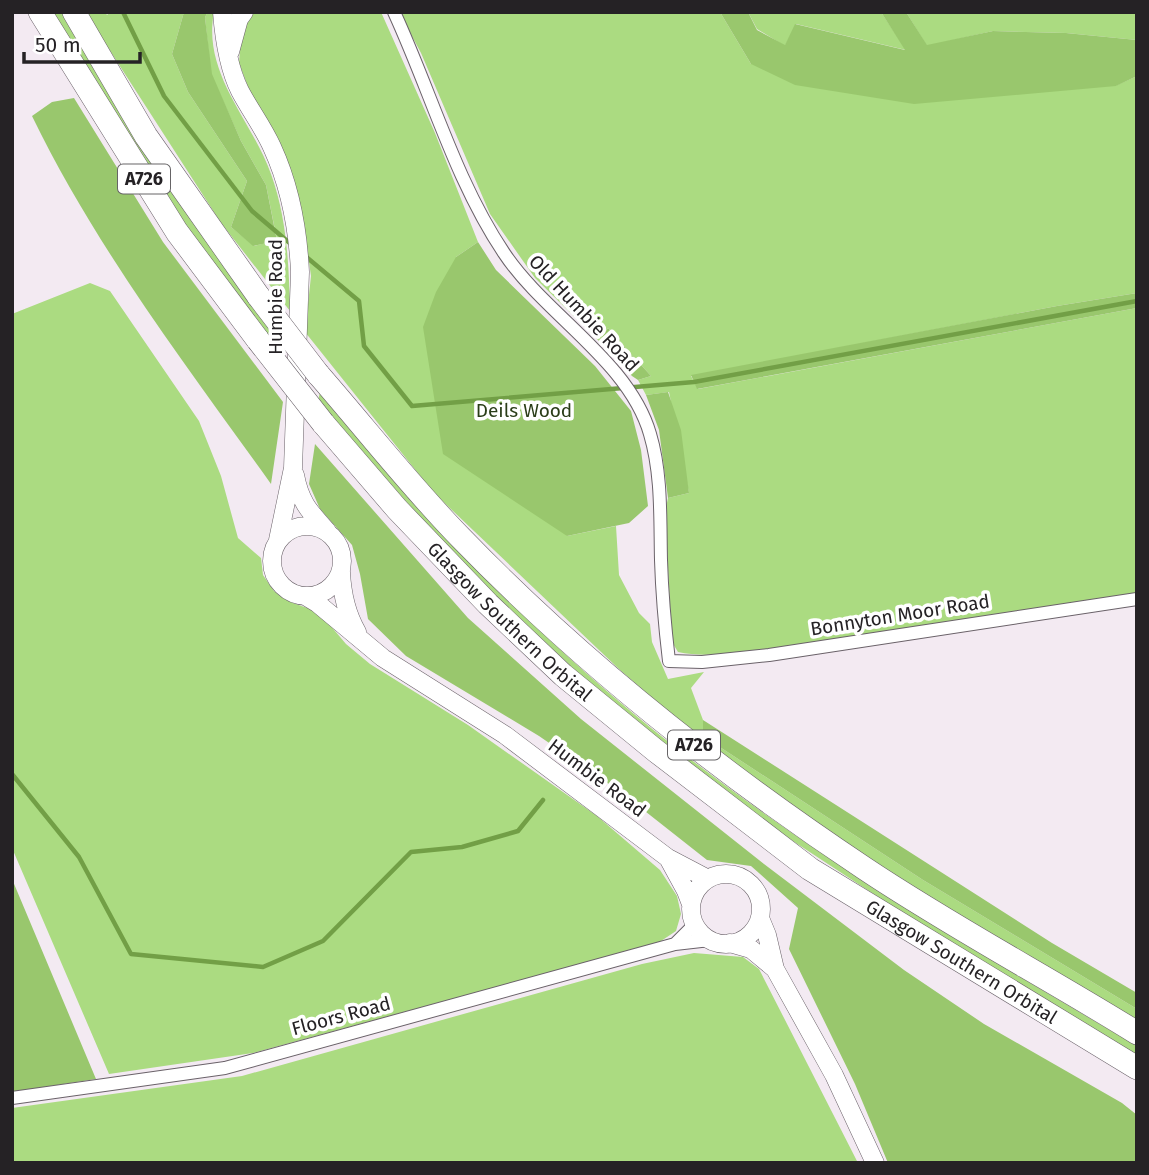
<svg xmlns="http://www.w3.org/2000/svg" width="1149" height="1175" font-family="'Fira Sans',sans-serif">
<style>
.green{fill:#abdb81}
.forest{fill:#99c76d}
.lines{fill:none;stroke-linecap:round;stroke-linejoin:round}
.stream{stroke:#729f46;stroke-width:4.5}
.street-casing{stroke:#6a6269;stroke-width:14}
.secondary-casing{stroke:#6a6269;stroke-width:19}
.highway-casing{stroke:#6a6269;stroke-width:24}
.street{stroke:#fff;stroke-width:12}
.secondary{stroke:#fff;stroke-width:18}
.highway{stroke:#fff;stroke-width:23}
.highway-bridge-casing{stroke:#6a6269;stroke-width:24;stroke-linecap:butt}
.highway-bridge{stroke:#fff;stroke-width:23}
.labels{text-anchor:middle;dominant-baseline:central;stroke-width:7;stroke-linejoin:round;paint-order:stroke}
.shield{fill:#fff;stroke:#666466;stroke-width:2}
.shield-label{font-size:18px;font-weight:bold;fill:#252225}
.street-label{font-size:19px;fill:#252225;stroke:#fff}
.park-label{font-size:19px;fill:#2a3d18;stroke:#fff}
</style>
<rect width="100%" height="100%" fill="#f3eaf2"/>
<path class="green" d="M 52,12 L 62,12 L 132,130 L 271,330 L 268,338 L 194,238 Z
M 85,12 L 105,12 L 107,15 L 110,12 L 184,12 L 172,54 L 188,92 L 247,181 L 231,227 L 254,246 L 277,240 L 266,185 L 241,141 L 211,74 L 205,18 L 207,12 L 214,12 C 202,74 252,120 271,174 C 287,218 289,266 290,311 L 221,223 Z
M 253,12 L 381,12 L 435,133 L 478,242 L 456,257 L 567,536 L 616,526 L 619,575 L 639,613 L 650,624 L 652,642 L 668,679 L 704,672 L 691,688 L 703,720 L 703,736 L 923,880 L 1137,1009 L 1137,1022 L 952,915 L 725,761 L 620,670 L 433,492 L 305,332 L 311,276 L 306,241 L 239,63 L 241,35 Z
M 399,12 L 720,12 L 751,64 L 1115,86 L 1137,76 L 1137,293 L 1057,306 L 691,376 L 698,389 L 1137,308 L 1137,593 L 779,650 C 745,650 709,659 678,652 L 672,642 L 665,512 L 668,498 L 689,493 L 669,392 L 646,395 L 638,380 L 651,376 L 608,328 L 599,341 L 535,278 L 490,214 L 421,53 Z
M 748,12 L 881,12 L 906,50 L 796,24 L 785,46 L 757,29 Z
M 906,12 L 1137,12 L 1137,40 L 1066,33 L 993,31 L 927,46 Z
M 90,283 L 110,291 L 199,421 L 221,476 L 238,538 L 261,558 L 263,575 L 274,591 L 293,603 L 313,610 L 324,618 L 346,644 L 370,664 L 468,725 L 597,816 L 660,870 L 677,896 L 681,914 L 676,931 L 658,943 L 253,1053 L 109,1074 L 12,848 L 12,314 Z
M 320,392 C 415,508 518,618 634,714 C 789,843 964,944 1137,1046 L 1137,1055 L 942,939 L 764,822 L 591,685 L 476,578 L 423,521 L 318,401 Z
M 694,953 L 743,957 L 759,969 L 858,1163 L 12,1163 L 12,1108 L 242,1076 L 642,964 Z"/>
<path class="forest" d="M 184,12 L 207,12 L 205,18 L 212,74 L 241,141 L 266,185 L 277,241 L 253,246 L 231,227 L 247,181 L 188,92 L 172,54 Z
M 720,12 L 748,12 L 757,30 L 785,45 L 795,24 L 905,50 L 881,12 L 906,12 L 927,45 L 993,31 L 1066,33 L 1137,40 L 1137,76 L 1116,86 L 914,104 L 795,85 L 751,64 Z
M 74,98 L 163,242 L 283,402 L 271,484 C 186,365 96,248 32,116 L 52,102 Z
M 478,242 L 496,270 L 595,366 L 631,411 L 641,450 L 648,506 L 629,523 L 567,536 L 443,454 L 423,327 L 436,292 L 456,257 Z
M 1137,293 L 1137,308 L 697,389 L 691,375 L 1057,306 Z
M 608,328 L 651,376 L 638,380 L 632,376 L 599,341 Z
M 668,392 L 681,430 L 689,493 L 668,498 L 659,430 L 646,395 Z
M 315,444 L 468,618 L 581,719 L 764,864 L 904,970 L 984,1024 L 1122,1103 L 1137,1115 L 1137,1163 L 888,1163 L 855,1084 L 789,949 L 798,908 L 751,866 L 707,860 L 622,793 L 539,736 L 406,656 L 368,619 L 360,574 L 352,545 L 320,509 L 309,484 Z
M 703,720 L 1052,943 L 1137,993 L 1137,1009 L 923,880 L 703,736 Z
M 12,879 L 96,1079 L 12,1092 Z"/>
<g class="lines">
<path class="stream" d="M 123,12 L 164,96 L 252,211 L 292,245
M 304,255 L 359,301 L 364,346 L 412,406 L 694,382 L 1137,301
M 12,774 L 79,857 L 131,954 L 263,967 L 323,941 L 411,852 L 462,847 L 518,831 L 543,800"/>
<g class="street-casing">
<path id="street" d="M 394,12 C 431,92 455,180 504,253 C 545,315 629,361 650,434 C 662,474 660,518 661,560 C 662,594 665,627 669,661 L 702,662 L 769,655 L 1137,599
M 675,944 L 694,925
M 12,1098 L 225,1068 L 675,944 L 710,940"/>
</g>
<g class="secondary-casing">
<path id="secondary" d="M 222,12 C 224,38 228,67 240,91 C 250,110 263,127 272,147 C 290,186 298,229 300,272 L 293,468 L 278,540
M 230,52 L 239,19 L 244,12
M 295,475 C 300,502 309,511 327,531
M272 561a35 35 0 1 1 70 0a35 35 0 1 1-70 0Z
M 341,572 C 342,593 346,613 357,632
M 307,597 L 317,603 L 383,658 L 505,735 L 668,858 L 708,879
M 668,858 L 686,891 L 691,904
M691 909a35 35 0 1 1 70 0a35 35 0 1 1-70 0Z
M 760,918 L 767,935 L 775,969
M 730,943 L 751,949 L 775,969 L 834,1075 L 875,1163"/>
</g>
<g class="highway-casing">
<g id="highway">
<path d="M 40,12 L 177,232 L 258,340"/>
<path d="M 74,12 L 146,136 L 259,297"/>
<path d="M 318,374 C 366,429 411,487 461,538 C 582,663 720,772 864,868 C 952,927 1047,977 1137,1033"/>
<path id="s1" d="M 323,423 L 397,509 L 488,604 L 563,675 L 656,751 L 810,869 L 1137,1068"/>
</g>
</g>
<use href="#street" class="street"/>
<use href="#secondary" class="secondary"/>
<use href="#highway" class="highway"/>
<g class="highway-bridge-casing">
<path id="highway-bridge" d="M 259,297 L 318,374
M 258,340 L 323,423"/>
</g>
<use href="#highway-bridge" class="highway-bridge"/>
</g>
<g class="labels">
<g class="shield">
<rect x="118" y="164.5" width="52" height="29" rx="5"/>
<rect x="668" y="730.5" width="52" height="29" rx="5"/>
</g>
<g class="shield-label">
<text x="144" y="179">A726</text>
<text x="694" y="745">A726</text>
</g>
<g class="street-label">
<text transform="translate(275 297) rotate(-90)">Humbie Road</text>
<text transform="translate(584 313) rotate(47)">Old Humbie Road</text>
<text transform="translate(900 615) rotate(-9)">Bonnyton Moor Road</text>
<text stroke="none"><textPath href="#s1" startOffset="273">Glasgow Southern Orbital</textPath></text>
<text transform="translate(597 778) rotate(37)">Humbie Road</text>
<text stroke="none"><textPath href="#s1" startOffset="840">Glasgow Southern Orbital</textPath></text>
<text transform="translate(341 1016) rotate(-15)">Floors Road</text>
</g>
<g class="park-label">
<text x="524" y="410">Deils Wood</text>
</g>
</g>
<rect width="1149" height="1175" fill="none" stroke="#252225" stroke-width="28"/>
<path d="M24 52v10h116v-10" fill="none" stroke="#252225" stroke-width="3.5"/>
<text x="35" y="52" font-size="21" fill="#252225" stroke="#ffffff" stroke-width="5" paint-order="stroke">50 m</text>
</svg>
